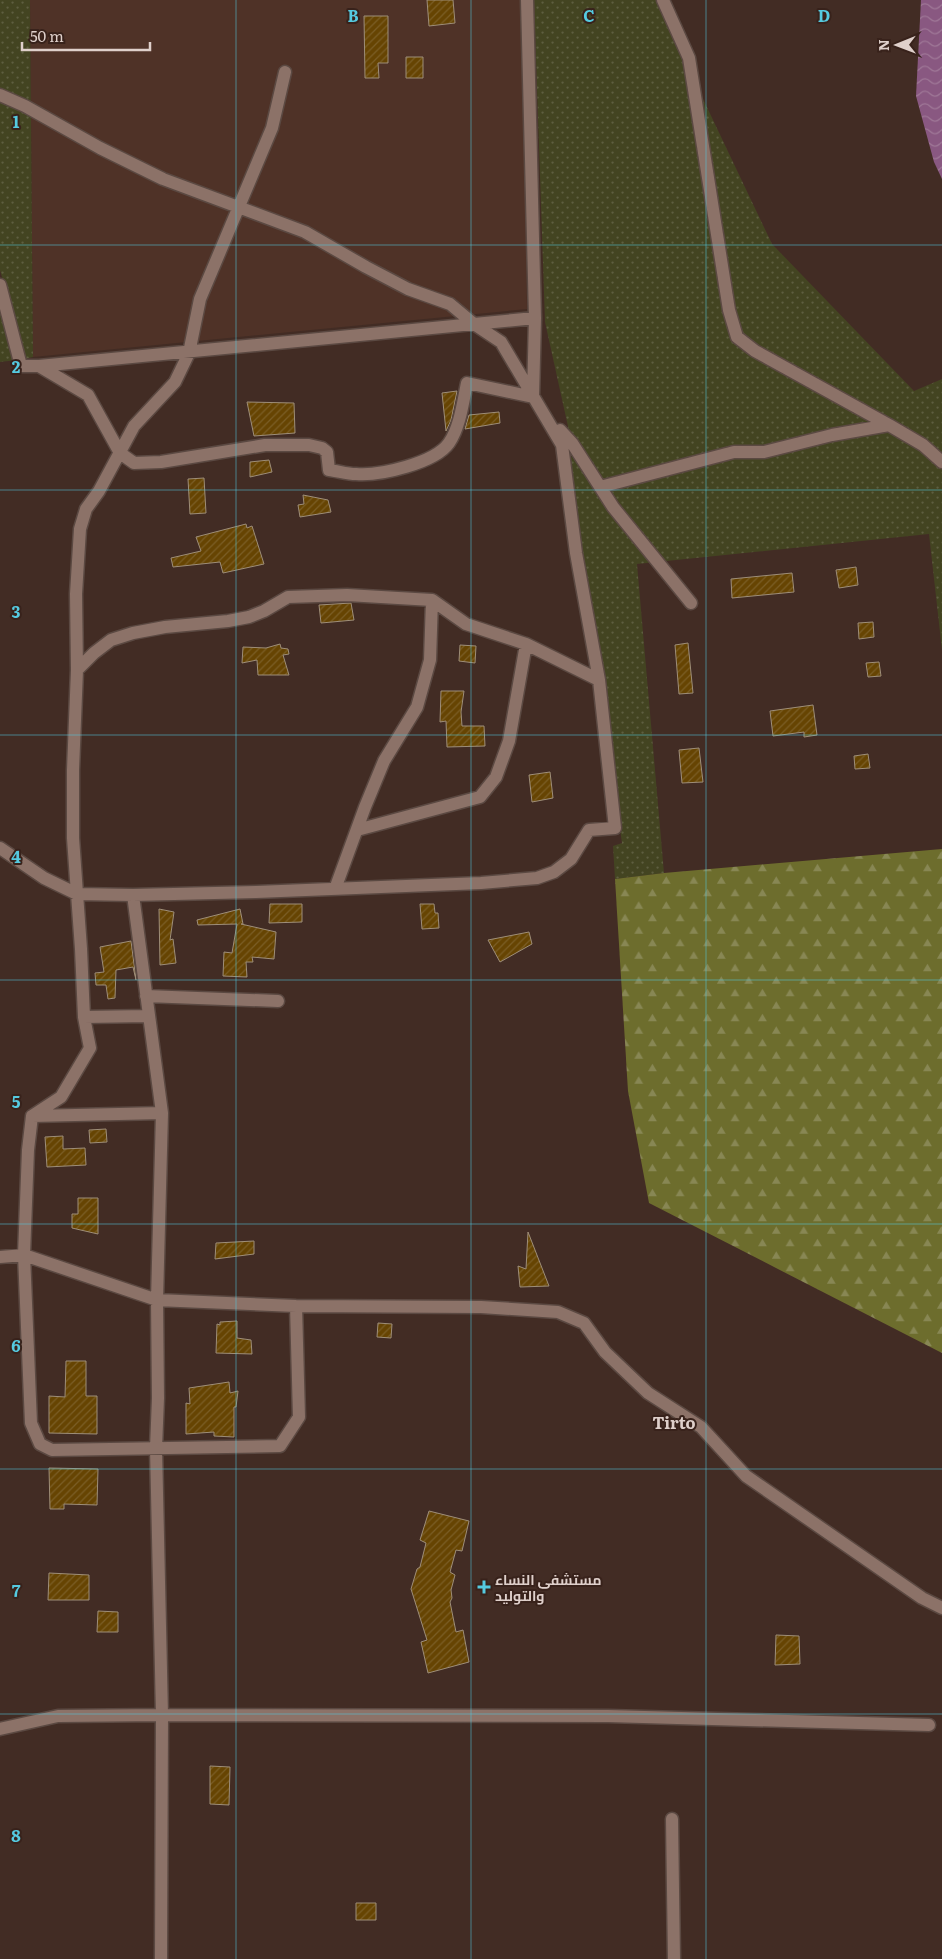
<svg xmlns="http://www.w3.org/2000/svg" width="942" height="1959" font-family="Literata,Cairo,serif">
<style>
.built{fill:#4f3227}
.grass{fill:url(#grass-dots)}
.forest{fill:url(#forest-firs)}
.water{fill:url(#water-waves)}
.building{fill:url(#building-hatch);stroke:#9e8e79}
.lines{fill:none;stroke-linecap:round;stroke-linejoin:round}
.minor-casing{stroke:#5b4942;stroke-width:15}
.minor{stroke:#8c7268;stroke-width:12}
.grid{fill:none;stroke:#55cae0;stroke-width:1;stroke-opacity:0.55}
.poi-dot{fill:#55cae0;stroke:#38221b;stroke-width:2}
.labels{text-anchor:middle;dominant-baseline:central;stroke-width:4;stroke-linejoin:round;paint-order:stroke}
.poi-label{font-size:14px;font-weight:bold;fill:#dfd0cb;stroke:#38221b;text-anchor:start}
.quarter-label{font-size:16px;font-weight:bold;fill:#dfd0cb;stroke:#38221b}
.grid-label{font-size:16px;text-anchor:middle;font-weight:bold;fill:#55cae0;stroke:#38221b;stroke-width:4;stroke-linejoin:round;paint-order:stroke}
</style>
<defs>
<pattern id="grass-dots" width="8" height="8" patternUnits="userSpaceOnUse" patternTransform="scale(1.25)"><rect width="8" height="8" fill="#434421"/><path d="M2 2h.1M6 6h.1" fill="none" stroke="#5e5e40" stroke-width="1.8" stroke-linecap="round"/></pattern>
<pattern id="forest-firs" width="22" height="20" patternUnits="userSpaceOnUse" patternTransform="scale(1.25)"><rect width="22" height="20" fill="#6d6d2d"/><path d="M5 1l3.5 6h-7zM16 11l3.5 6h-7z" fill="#888754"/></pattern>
<pattern id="water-waves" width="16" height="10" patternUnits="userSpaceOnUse" patternTransform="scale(1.25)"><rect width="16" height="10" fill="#895881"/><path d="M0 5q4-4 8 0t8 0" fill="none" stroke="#9f7797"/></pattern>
<pattern id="building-hatch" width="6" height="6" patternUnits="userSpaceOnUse" patternTransform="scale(1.25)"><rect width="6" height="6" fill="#664402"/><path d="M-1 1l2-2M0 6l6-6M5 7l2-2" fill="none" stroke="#7b5e26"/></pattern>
</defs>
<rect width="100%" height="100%" fill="#422c24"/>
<path class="built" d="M 30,0 L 522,0 L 527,309 L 33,357 Z"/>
<path class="grass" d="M 0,0 L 30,0 L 33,357 L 25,359 L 0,270 Z
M 534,0 L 656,0 L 772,244 L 914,391 L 942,379 L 942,650 L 929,534 L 637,564 L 664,873 L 615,879 L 613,846 L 622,843 L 565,449 L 653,551 L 569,431 L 545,322 Z
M 0,298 L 17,360 L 0,362 Z"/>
<path class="forest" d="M 942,849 L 942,1353 L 649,1203 L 628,1091 L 615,879 L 664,873 Z"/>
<path class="water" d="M 921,0 L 942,0 L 942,179 L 934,162 L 916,96 Z"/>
<path class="building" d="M 427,0 L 453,0 L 455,23 L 429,26 Z
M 364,16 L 388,16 L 388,63 L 378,63 L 379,78 L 365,78 Z
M 406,57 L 423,57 L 423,78 L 406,78 Z
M 457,391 L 451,420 L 446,431 L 442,393 Z
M 247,402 L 294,403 L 295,433 L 254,436 Z
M 499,412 L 500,423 L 465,429 L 469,415 Z
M 269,460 L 272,472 L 250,477 L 250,462 Z
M 204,478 L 206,513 L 190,514 L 188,479 Z
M 303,495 L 328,500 L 331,512 L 300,517 L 298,505 L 304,504 Z
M 246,524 L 247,528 L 252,526 L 264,564 L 223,573 L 220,562 L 173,567 L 171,558 L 201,551 L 196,537 Z
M 856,567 L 858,585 L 839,588 L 836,570 Z
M 792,573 L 794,592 L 732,598 L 731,579 Z
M 351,603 L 354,620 L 321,623 L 319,605 Z
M 873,622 L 874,637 L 859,639 L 858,623 Z
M 688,643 L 693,693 L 679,694 L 675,645 Z
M 280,644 L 281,648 L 288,649 L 289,654 L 283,655 L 289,675 L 258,675 L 257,660 L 242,663 L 243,647 L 266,648 Z
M 460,645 L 476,646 L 475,663 L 459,661 Z
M 879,662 L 881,676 L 868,677 L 866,663 Z
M 441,691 L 464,691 L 461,712 L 462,726 L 484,726 L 485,746 L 447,747 L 446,721 L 440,722 Z
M 813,705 L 817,735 L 804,737 L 804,732 L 773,736 L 770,711 Z
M 699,748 L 703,782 L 682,783 L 679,750 Z
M 868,754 L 870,768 L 855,769 L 854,756 Z
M 550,772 L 553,798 L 532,802 L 529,775 Z
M 270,904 L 302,904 L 302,922 L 269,923 Z
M 420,904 L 434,904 L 435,913 L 438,913 L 439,928 L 422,929 Z
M 159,909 L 174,912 L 170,940 L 173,939 L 176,963 L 160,965 Z
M 240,909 L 243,924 L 241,924 L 276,932 L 274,959 L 252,957 L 253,962 L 246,962 L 247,977 L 223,976 L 224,952 L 232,953 L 237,924 L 198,925 L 197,920 Z
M 529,932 L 532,944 L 500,962 L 488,940 Z
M 131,941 L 136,980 L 133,967 L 116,970 L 115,998 L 108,999 L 106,985 L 96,985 L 95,973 L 104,972 L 100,947 Z
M 106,1129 L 107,1142 L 90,1143 L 89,1130 Z
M 63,1136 L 63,1149 L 85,1148 L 86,1165 L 47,1167 L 45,1137 Z
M 78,1198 L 98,1198 L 98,1234 L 72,1228 L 72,1214 L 78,1214 Z
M 528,1232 L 549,1286 L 520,1287 L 518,1266 L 526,1269 Z
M 254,1241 L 254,1254 L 215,1259 L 216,1243 Z
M 237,1321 L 237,1338 L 251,1340 L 252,1354 L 216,1353 L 217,1324 L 220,1325 L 220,1322 Z
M 378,1323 L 392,1324 L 391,1338 L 377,1337 Z
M 66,1361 L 86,1361 L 86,1396 L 97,1396 L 97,1434 L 49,1433 L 49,1396 L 65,1397 Z
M 229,1382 L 230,1393 L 238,1391 L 236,1407 L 234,1407 L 234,1437 L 214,1436 L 214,1432 L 186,1434 L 186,1403 L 190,1404 L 189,1388 Z
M 49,1468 L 98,1469 L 97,1505 L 64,1504 L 64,1509 L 50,1509 Z
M 429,1511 L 469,1521 L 462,1551 L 456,1550 L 450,1572 L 455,1575 L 451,1590 L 452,1598 L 450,1602 L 456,1632 L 463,1630 L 469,1662 L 428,1673 L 421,1642 L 427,1640 L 411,1589 L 417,1569 L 420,1567 L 426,1543 L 420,1540 Z
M 49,1573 L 89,1575 L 89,1600 L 48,1600 Z
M 98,1611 L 118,1612 L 118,1632 L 97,1632 Z
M 776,1635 L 799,1636 L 800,1664 L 775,1665 Z
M 210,1766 L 230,1767 L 229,1805 L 210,1804 Z
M 356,1903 L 376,1903 L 376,1920 L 356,1920 Z"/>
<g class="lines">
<g class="minor-casing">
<path id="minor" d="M 527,0 L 535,318 L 533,397
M 663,0 L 689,58 L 729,310 L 737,337 L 755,351 L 889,425 L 923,445 L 942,462
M 0,95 L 25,106 L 100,148 L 163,179 L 305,232 L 366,267 L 408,289 L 450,304 L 474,324 L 501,342 L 562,445 L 576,553 L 599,680 L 615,828 L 589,830 L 571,859 L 554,872 L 537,878 L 481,883 L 256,892 L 133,895 L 77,894 L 44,878 L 0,848
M 0,285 L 21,366 L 39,366 L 88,395 L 120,453 L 134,463 L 161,462 L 265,445 L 309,445 L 322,448 L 327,452 L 329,470 C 338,471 347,474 356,474 C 380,476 435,463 449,443 C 460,427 463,402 467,383 L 533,397
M 39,366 L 535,318
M 560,430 L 572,443 L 613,507 L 691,603
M 600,487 L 734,452 L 764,452 L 832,435 L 889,425
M 77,670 L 94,653 L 111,640 L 133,633 L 165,627 L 228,621 L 249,617 L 264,611 L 288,597 L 347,595 L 432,600 L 466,624 L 526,644 L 599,680
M 357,830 L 480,797 L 496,777 L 509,741 L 526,644
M 335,889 L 365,807 L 384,761 L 417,707 L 430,660 L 432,600
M 133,895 L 162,1113 L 157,1300 L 158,1398 L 156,1448 L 162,1715 L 161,1959
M 146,996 L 278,1001
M 148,1016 L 84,1017 L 81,949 L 73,838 L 73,770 L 77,670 L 76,594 L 80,529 L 86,509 L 99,491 L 134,426 L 175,382 L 189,353 L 200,299 L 272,128 L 285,72
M 162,1113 L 32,1116 L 28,1150 L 24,1255 L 31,1423 L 40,1444 L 52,1450 L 280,1446 L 299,1417 L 296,1306
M 32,1116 L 61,1097 L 90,1048 L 84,1017
M 0,1257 L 24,1255 L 157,1300 L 296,1306 L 481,1307 L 558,1312 L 584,1323 L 605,1352 L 648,1393 L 701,1427 L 746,1476 L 922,1598 L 942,1608
M 0,1729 L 58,1716 L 162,1715 L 608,1716 L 929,1725
M 672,1819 L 674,1959"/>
</g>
<use href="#minor" class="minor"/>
</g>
<path class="grid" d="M 236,0 L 236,1959M 471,0 L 471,1959M 706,0 L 706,1959M 0,245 L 942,245M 0,490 L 942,490M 0,735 L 942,735M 0,980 L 942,980M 0,1224 L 942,1224M 0,1469 L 942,1469M 0,1714 L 942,1714"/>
<path class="poi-dot" d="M481.5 1579.5h5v5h5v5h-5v5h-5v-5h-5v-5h5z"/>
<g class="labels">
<g class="poi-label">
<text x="495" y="1579">مستشفى النساء<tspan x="495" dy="16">والتوليد</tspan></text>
</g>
<g class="quarter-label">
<text x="674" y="1422">Tirto</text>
</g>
</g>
<g class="grid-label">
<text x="353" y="22">B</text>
<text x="589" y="22">C</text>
<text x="824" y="22">D</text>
<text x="16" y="128">1</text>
<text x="16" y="373">2</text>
<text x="16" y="618">3</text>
<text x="16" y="863">4</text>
<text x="16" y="1108">5</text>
<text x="16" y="1352">6</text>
<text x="16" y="1597">7</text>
<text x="16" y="1842">8</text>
</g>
<g transform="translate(897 45) rotate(269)" stroke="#38221b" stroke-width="4" paint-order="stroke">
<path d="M0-4L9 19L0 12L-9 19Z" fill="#dfd0cb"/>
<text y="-8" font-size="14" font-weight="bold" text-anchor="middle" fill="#dfd0cb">N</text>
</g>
<path d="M22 42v8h128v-8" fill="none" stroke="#dfd0cb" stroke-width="2.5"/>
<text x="30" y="42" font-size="15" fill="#dfd0cb" stroke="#38221b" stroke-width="4" paint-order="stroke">50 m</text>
</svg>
